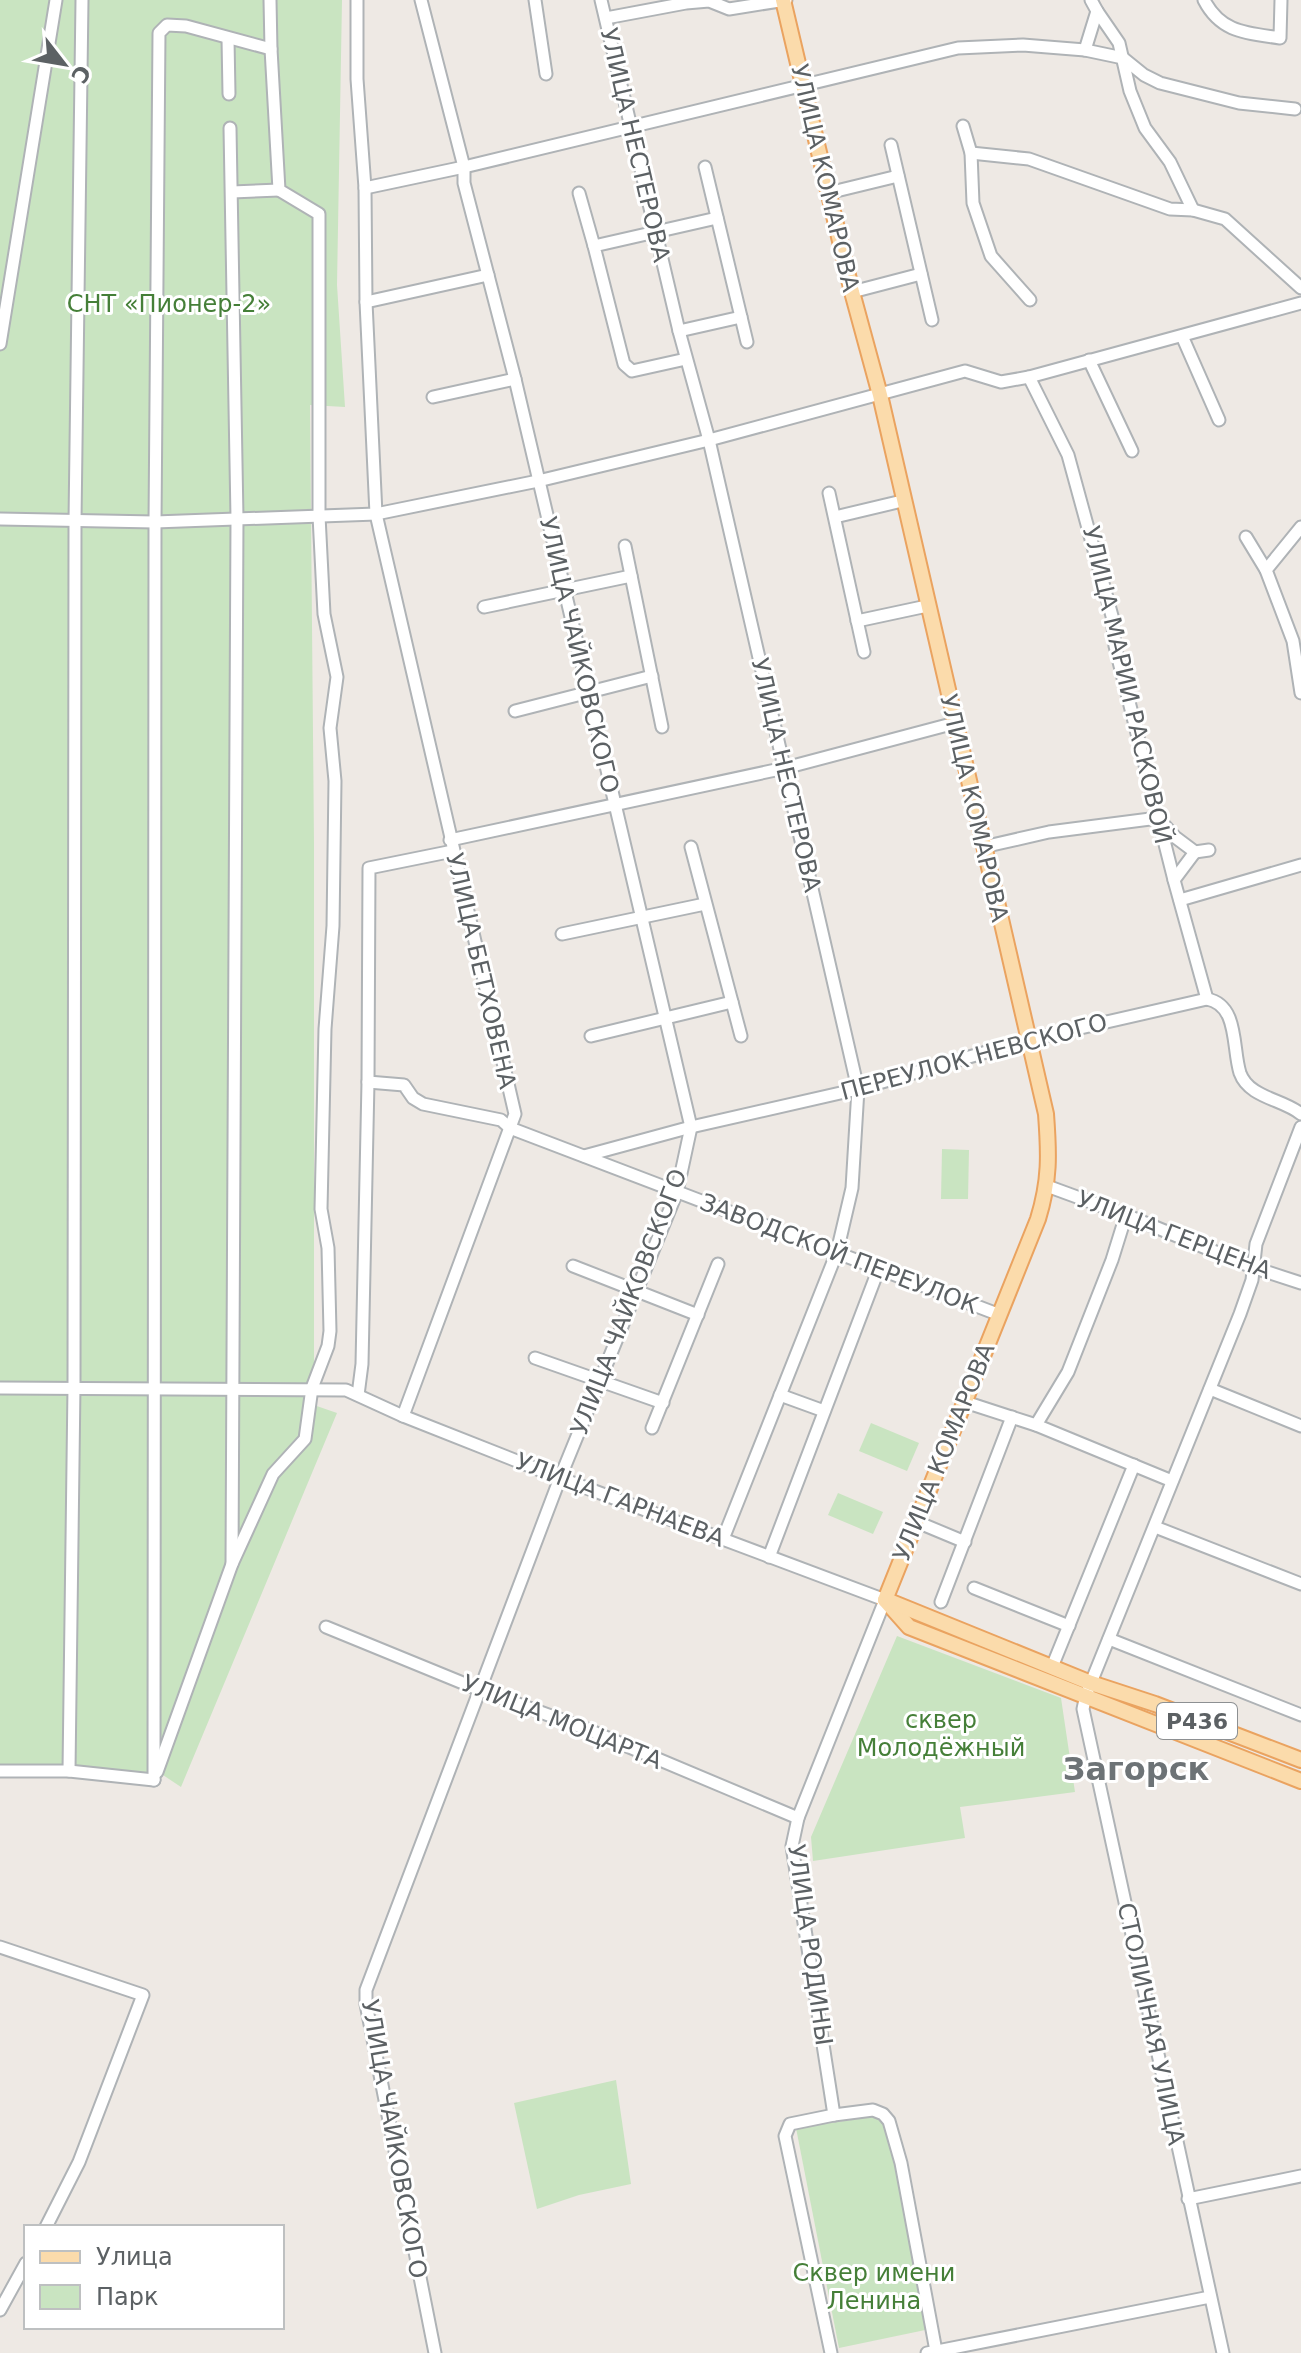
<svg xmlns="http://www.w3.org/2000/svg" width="1301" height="2353" font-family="'DejaVu Sans',sans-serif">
  <rect width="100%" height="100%" fill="#eee9e4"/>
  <g fill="#c9e4c1">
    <path d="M0,0H342L337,285L345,407L310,405L314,844V1373L308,1403L337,1413L181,1787L160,1773L143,1778L0,1777Z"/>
    <path d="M942,1149L969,1150L968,1199H941Z"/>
    <path d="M871,1423L919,1443L907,1471L859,1451Z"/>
    <path d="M838,1493L883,1512L873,1534L828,1515Z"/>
    <path d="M897,1636L1061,1698L1075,1792L960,1807L965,1838L813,1861L811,1837Z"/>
    <path d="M616,2080L631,2184L579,2195L537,2209L514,2103Z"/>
    <path d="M885,2115L930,2329L839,2348L796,2128Z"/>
  </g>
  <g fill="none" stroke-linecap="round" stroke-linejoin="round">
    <g stroke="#afb3b6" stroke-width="15">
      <g id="minor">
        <path d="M270,0L271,49"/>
        <path d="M357,0V79L365,188L366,302L376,514L515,1114L403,1416"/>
        <path d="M421,0L464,167V183L515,379L691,1127L677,1192L560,1478L366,1990V2004L435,2353"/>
        <path d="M535,0L546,74"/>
        <path d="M601,0L679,331L709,440L858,1089L852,1188L837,1252L723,1539"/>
        <path d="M1204,0C1221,33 1247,33 1280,38L1281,0"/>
        <path d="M1097,11L1119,43L1130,91L1145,128L1170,162L1193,210"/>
        <path d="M606,18L686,3L709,1L729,9L786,0"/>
        <path d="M228,39L229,94"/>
        <path d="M1085,50L1097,11L1091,0"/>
        <path d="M963,126L971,153L973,203L991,256L1030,300"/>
        <path d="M891,145L932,320"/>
        <path d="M971,153L1029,159L1170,209L1193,210L1225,219L1301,288"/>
        <path d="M705,167L747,342"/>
        <path d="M365,188L464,167L958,48L1023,45L1085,50L1123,58L1144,75L1160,83L1239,103L1295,109"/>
        <path d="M232,192L279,190"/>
        <path d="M579,193L594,246"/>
        <path d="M828,193L898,176"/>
        <path d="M852,292L921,274"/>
        <path d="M366,302L488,275"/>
        <path d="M679,331L741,317"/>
        <path d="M1182,336L1219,420"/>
        <path d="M0,344L56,0"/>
        <path d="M686,359L632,371L624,364L594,246L717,218"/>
        <path d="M1089,360L1132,451"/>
        <path d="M1029,377L1068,455L1112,616L1115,646L1174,880L1207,999"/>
        <path d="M433,397L515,379"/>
        <path d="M829,493L864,652"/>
        <path d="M835,517L902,501"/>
        <path d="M0,519L155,522L376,514L538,481L709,440L965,371L1001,382L1029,377L1301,303"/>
        <path d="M1301,527L1266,570L1293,641L1301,693"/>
        <path d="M1246,537L1266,570"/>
        <path d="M625,546L662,727"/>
        <path d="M484,607L631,576"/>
        <path d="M857,621L927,606"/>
        <path d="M515,711L652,676"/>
        <path d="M450,840L785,768L955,723"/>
        <path d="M691,847L741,1036"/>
        <path d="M983,847L1049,832L1158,818L1175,837L1195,852L1209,850"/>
        <path d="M1174,880L1195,852"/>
        <path d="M1180,900L1301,865"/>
        <path d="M562,934L705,904"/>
        <path d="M591,1036L732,1002"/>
        <path d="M368,1082L404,1085L413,1098L423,1104L501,1120L510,1128L1000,1315"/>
        <path d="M584,1156L691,1127L858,1089L1028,1040L1207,999C1239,1005 1232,1048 1240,1073C1249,1098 1283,1099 1301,1114"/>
        <path d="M1047,1186L1126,1215L1252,1267L1301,1283"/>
        <path d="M573,1266L698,1315"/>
        <path d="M535,1358L663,1403"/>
        <path d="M0,1388L346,1390L403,1416L560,1478L885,1600L798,1818L792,1846L834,2115"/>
        <path d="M1210,1389L1301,1426"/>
        <path d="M358,1395L362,1364L368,1082L369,868L453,851"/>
        <path d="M780,1395L824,1411"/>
        <path d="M965,1402L1036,1425L1172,1481"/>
        <path d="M1036,1425L1068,1372L1112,1260L1126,1215"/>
        <path d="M652,1428L718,1264"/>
        <path d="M917,1522L965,1542"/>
        <path d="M1155,1527L1301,1584"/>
        <path d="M769,1557L879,1268"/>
        <path d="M974,1588L1069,1626"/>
        <path d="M941,1602L1012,1417"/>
        <path d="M326,1627L480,1690L584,1728L798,1818"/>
        <path d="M1109,1639L1301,1715"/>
        <path d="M1052,1667L1134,1465"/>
        <path d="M0,1771H69L154,1780"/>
        <path d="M69,1771L74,1386L75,521L82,0"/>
        <path d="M157,1772L232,1564L237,518L230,128"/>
        <path d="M154,1780L155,522L159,33L167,25L186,26L271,49L279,190L319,214V516L324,614L337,677L330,728L335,781L333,926L325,1029L321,1209L328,1248L330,1331L328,1346L312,1388L305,1439L273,1474L232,1564"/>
        <path d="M0,1947L143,1995L79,2162L46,2227"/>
        <path d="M1188,2199L1301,2176"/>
        <path d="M0,2310L26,2263"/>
        <path d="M831,2353L785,2136L790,2124L834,2115L873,2110L883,2114L889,2121L901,2163L936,2351"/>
        <path d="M927,2353L1210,2297"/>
        <path d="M1223,2353L1083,1709L1086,1695L1240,1314L1252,1280L1256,1244L1301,1127"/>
      </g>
    </g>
    <g stroke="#eaa360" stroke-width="18">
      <g id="major">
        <path d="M783,0L852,292L880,395L1046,1114C1049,1154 1050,1180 1038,1219L885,1600"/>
        <path d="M885,1600L909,1627L1301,1781"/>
        <path d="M889,1601L1091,1683L1155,1704L1301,1760"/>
      </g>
    </g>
    <use href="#minor" stroke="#fff" stroke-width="11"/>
    <use href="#major" stroke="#fbdbab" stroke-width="14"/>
  </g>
  <g text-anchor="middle" stroke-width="6" stroke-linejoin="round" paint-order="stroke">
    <rect fill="#fff" stroke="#8d9092" stroke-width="2" x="1157" y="1703" width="80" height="36" rx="6"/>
    <g font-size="22" font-weight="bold" fill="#5c6164">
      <text x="1197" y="1729">P436</text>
    </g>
    <g font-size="24" fill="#5c6164" stroke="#fff">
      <text transform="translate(635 145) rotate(77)" y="8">УЛИЦА НЕСТЕРОВА</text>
      <text transform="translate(825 178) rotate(77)" y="8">УЛИЦА КОМАРОВА</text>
      <text transform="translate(579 655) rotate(77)" y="8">УЛИЦА ЧАЙКОВСКОГО</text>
      <text transform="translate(1127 685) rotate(77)" y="8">УЛИЦА МАРИИ РАСКОВОЙ</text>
      <text transform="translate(786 775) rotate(77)" y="8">УЛИЦА НЕСТЕРОВА</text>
      <text transform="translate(974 808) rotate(77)" y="8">УЛИЦА КОМАРОВА</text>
      <text transform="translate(481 971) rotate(77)" y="8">УЛИЦА БЕТХОВЕНА</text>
      <text transform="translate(974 1057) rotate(-15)" y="8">ПЕРЕУЛОК НЕВСКОГО</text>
      <text transform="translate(1174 1235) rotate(21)" y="8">УЛИЦА ГЕРЦЕНА</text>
      <text transform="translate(839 1254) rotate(21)" y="8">ЗАВОДСКОЙ ПЕРЕУЛОК</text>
      <text transform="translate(629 1302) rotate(-69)" y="8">УЛИЦА ЧАЙКОВСКОГО</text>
      <text transform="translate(944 1452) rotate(-68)" y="8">УЛИЦА КОМАРОВА</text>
      <text transform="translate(620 1500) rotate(21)" y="8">УЛИЦА ГАРНАЕВА</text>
      <text transform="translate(562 1722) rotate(22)" y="8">УЛИЦА МОЦАРТА</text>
      <text transform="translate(810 1945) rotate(82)" y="8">УЛИЦА РОДИНЫ</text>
      <text transform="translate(1151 2024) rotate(78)" y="8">СТОЛИЧНАЯ УЛИЦА</text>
      <text transform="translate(394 2139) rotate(80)" y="8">УЛИЦА ЧАЙКОВСКОГО</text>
    </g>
    <g font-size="24" fill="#457f38" stroke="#fff">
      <text x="169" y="312">СНТ «Пионер-2»</text>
      <text x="941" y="1728">сквер<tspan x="941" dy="28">Молодёжный</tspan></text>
      <text x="874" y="2281">Сквер имени<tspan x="874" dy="28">Ленина</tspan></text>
    </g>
    <g font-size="32" font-weight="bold" fill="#6d7376" stroke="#fff">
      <text x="1136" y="1780">Загорск</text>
    </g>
  </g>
  <rect x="24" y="2225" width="260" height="104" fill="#ffffff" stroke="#bec0c1" stroke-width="2"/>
  <rect x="40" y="2251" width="40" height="12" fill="#fbdbab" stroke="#bec0c1" stroke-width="2"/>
  <text x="96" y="2265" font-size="24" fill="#5c6164">Улица</text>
  <rect x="40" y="2285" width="40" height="24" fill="#c9e4c1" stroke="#bec0c1" stroke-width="2"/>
  <text x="96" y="2305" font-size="24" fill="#5c6164">Парк</text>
  <g transform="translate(64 64) rotate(121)" stroke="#ffffff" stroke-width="6" paint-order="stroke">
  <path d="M0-6L14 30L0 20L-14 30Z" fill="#5c6164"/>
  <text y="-12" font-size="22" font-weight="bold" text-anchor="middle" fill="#5c6164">С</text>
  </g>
</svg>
